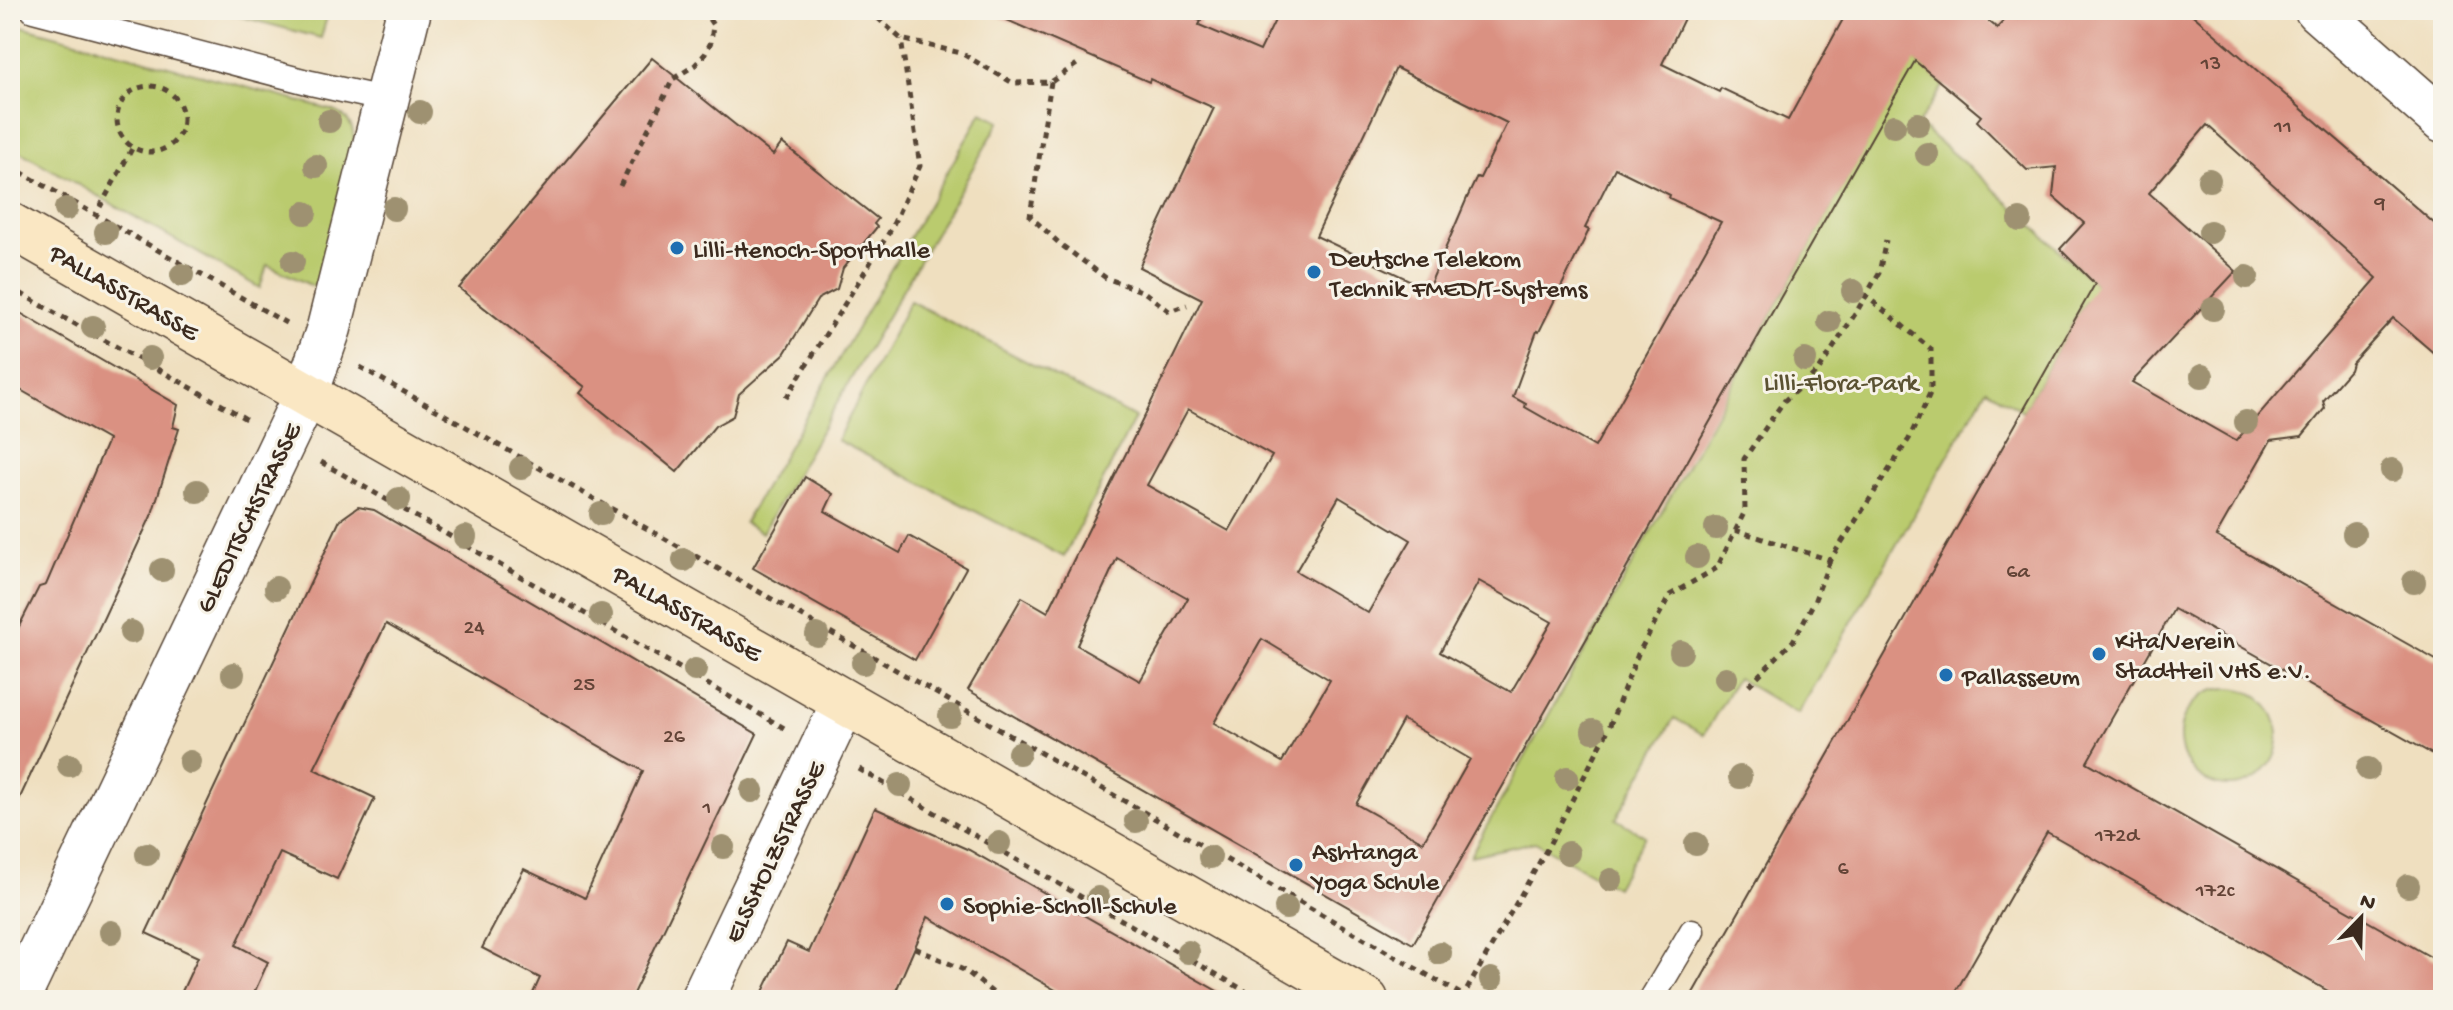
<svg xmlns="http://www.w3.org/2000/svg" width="2453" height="1010" font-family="'Gochi Hand',sans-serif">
  <rect width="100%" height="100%" fill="#f7f3e8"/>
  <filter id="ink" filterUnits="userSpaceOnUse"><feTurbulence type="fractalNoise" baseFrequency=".0125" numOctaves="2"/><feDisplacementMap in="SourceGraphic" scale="16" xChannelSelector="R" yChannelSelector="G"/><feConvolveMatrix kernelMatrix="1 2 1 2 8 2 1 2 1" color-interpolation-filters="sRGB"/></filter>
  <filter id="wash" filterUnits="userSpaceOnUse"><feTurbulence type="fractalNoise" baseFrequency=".006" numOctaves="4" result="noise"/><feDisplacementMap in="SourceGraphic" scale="32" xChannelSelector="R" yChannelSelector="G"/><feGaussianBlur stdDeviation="1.8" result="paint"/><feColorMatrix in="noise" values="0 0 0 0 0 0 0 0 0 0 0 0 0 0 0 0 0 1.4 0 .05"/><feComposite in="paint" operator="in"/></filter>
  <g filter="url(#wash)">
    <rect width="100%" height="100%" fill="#efdfbf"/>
    <g fill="#bacb6e" stroke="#7a7a46" stroke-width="2">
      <path d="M216,10H329L321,38Z"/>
      <path d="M10,23L334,111C349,118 354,126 354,143L317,288L267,265L260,288L10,146Z"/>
      <path d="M1914,59L1944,85L1918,124L1984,180L2133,319L2085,302L2023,411L1987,389L1798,714L1737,678L1704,735L1674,718L1616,819L1645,836L1616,887L1535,842L1470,856Z"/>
      <path d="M982,112L1000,121L762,533L744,523Z"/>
      <path d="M910,301L1135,418L1064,557L837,440Z"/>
      <circle cx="2229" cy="737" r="49"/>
    </g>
    <g id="blocks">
      <g fill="#da9182" fill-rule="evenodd">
        <path d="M984,10H1175L1201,21L1199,25L1260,51L1280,10H1688L1662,64L1719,92L1721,88L1788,120L1848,10H1976L1997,28L2014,10H2187L2443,231V361L2393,318L2352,363L2350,370L2323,401L2325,408L2302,436L2271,440L2216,536L2443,664V760L2174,609L2087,762L2443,964V1000H2344L2047,832L1951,1000H1689L2095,284L2060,249L2084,223L2053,196L2056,167L2027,170L1977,121L1981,116L1915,61L1413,944L968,690L1022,597L1048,612L1202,299L1139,267L1214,108L1150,79L1149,82ZM1396,68L1507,123L1480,178L1477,177L1467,198L1428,289L1316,236ZM2207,125L2377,278L2236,441L2132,382L2236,271L2149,193ZM1615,168L1670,195L1669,198L1721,222L1595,447L1525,407L1526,404L1513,397L1537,331L1539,332L1589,230L1585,228ZM1188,409L1272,456L1229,531L1147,485ZM1339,497L1411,540L1368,613L1296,571ZM1117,558L1188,598L1140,681L1077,645ZM1479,581L1552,622L1511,692L1440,652ZM1262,639L1330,680L1282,762L1214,723ZM1403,720L1470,759L1423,842L1356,804Z"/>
        <path d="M652,58L773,155L782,143L878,219L874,224L877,227L843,268L837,289L818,299L784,354L739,394L733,416L715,426L677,472L580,393L585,387L459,288Z"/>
        <path d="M10,307L178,405L173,427L179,429L152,514L10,819V644L39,587L46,585L108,440L10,384Z"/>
        <path d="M805,477L833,494L825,511L900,553L909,536L966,568L915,660L753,568Z"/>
        <path d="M358,507L374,510L757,734L630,1000H530L540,978L482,948L524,869L585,898L643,771L386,624L314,769L375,798L337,879L280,853L236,945L268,962L251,1000H178L198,957L146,933L340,520Z"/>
        <path d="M875,808L969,850L1233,1000H1073L928,917L892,1000H759L787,942L809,952Z"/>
      </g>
    </g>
  </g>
  <g filter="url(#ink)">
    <use href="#blocks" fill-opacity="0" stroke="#564536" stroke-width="2"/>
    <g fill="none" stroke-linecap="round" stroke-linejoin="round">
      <g stroke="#564536" stroke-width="27">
        <g id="lane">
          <path d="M33,10L311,83L387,100"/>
          <path d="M1651,1000L1692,931"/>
        </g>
      </g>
      <g stroke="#564536" stroke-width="47">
        <g id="street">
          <path d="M2317,10L2443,121"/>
          <path d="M17,1000L306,394L329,328L409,10"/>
          <path d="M702,1000L844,702"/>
        </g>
      </g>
      <g stroke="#564536" stroke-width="47">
        <path id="secondary" d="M10,225L1366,1000"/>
      </g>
      <g stroke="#564536" stroke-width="5" stroke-dasharray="6 6" stroke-linecap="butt">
        <path d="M869,10L901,39L961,53L1013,83L1051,82L1080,62"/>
        <path d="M1051,82L1030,216L1060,244L1106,278L1144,292L1169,311L1187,305"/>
        <circle cx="150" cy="119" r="33"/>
        <path d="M10,166L286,323"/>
        <path d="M620,186L673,79L695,65L705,54L711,42L713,25L703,10"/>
        <path d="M100,207L133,147"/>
        <path d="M10,287C88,333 168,373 246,419"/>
        <path d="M360,367L795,612L1471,1000"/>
        <path d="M786,398L890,231L920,166L901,39"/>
        <path d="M321,462L784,728"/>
        <path d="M1735,530L1830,560L1909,439L1931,391V349L1866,296"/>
        <path d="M1749,685L1793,641L1814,602L1830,560"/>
        <path d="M859,769L1261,1000"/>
        <path d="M915,948L966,971L1002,1000"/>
        <path d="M1461,1000L1547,849L1608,730L1638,654L1670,595L1717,568L1745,511L1744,459L1784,401L1819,370L1857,311L1879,273L1886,240"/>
      </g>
      <use href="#lane" stroke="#fff" stroke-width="24"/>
      <use href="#street" stroke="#fff" stroke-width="44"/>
      <use href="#secondary" stroke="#fae7c3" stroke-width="44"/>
    </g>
    <g fill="#9e9171">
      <circle cx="420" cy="112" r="12"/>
      <circle cx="329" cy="121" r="12"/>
      <circle cx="1918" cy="124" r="12"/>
      <circle cx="1894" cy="126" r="12"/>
      <circle cx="1927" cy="154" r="12"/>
      <circle cx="316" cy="166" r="12"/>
      <circle cx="2209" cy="180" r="12"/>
      <circle cx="66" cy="209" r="12"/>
      <circle cx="394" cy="209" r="12"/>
      <circle cx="305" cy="213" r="12"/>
      <circle cx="2020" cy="220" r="12"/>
      <circle cx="106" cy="232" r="12"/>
      <circle cx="2210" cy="232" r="12"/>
      <circle cx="293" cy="262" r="12"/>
      <circle cx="182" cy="275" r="12"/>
      <circle cx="2247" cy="277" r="12"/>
      <circle cx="1853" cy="291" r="12"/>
      <circle cx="2213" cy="309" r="12"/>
      <circle cx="1829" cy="322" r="12"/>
      <circle cx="93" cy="327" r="12"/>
      <circle cx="150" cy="358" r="12"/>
      <circle cx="1805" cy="360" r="12"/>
      <circle cx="2202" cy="376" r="12"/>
      <circle cx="2246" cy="422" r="12"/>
      <circle cx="521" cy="468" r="12"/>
      <circle cx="2392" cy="470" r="12"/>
      <circle cx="197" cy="491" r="12"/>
      <circle cx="399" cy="499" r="12"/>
      <circle cx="601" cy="514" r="12"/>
      <circle cx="1716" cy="528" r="12"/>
      <circle cx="2354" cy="534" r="12"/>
      <circle cx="465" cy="537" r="12"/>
      <circle cx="1697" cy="557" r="12"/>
      <circle cx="684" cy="560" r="12"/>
      <circle cx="162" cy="570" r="12"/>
      <circle cx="2414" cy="582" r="12"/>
      <circle cx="276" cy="588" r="12"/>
      <circle cx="601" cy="615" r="12"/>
      <circle cx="131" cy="632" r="12"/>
      <circle cx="817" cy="635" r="12"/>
      <circle cx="1681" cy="652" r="12"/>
      <circle cx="863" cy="663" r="12"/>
      <circle cx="695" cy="670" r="12"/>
      <circle cx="233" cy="674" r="12"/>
      <circle cx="1726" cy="678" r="12"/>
      <circle cx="950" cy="716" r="12"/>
      <circle cx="1593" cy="731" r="12"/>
      <circle cx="1019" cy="753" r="12"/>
      <circle cx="190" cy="762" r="12"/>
      <circle cx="69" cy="765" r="12"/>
      <circle cx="2368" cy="769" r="12"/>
      <circle cx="1740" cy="777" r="12"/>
      <circle cx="1567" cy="778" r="12"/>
      <circle cx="900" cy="785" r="12"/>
      <circle cx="752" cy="791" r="12"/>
      <circle cx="1136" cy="821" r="12"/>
      <circle cx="999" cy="843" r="12"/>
      <circle cx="1696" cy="844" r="12"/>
      <circle cx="723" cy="847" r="12"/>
      <circle cx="1568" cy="853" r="12"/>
      <circle cx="147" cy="854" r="12"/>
      <circle cx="1210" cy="857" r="12"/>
      <circle cx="1611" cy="880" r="12"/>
      <circle cx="2408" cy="886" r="12"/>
      <circle cx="1098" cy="898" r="12"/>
      <circle cx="1286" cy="908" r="12"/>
      <circle cx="111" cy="932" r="12"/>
      <circle cx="1188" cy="952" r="12"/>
      <circle cx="1440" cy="953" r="12"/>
      <circle cx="1491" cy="979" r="12"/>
    </g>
  </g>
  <g fill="#1f6fb2" stroke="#f7f3e8" stroke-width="3">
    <circle cx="677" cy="248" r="8"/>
    <circle cx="1314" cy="272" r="8"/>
    <circle cx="2099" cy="654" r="8"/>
    <circle cx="1946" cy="675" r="8"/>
    <circle cx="1296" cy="865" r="8"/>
    <circle cx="947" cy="904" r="8"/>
  </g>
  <g text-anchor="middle" stroke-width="6" stroke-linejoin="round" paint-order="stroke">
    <g font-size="22" fill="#634437">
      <text x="2211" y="69">13</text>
      <text x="2283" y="132">11</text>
      <text x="2380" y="209">9</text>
      <text x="2018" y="577">6a</text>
      <text x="474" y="633">24</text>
      <text x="584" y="690">25</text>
      <text x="674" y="742">26</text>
      <text x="707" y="813">1</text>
      <text x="2117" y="841">172d</text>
      <text x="1843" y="874">6</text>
      <text x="2215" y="896">172c</text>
    </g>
    <g font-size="26" fill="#3b2a1e" stroke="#f7f3e8" text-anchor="start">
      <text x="693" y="257">Lilli-Henoch-Sporthalle</text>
      <text x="1330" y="266">Deutsche Telekom<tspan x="1330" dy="30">Technik FMED/T-Systems</tspan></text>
      <text x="2115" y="648">Kita/Verein<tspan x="2115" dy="30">Stadtteil VHS e.V.</tspan></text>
      <text x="1962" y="684">Pallasseum</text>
      <text x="1312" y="859">Ashtanga<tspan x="1312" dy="30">Yoga Schule</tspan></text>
      <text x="963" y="913">Sophie-Scholl-Schule</text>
    </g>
    <g font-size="26" fill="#3b2a1e" stroke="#f7f3e8">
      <text transform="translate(125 291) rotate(30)" y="9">PALLASSTRASSE</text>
      <text transform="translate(247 517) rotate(-64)" y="9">GLEDITSCHSTRASSE</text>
      <text transform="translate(688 612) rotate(30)" y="9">PALLASSTRASSE</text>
      <text transform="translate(773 851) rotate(-64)" y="9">ELSSHOLZSTRASSE</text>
    </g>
    <g font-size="26" fill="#5b5232" stroke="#f7f3e8">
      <text x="1841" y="390">Lilli-Flora-Park</text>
    </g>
  </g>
  <rect width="2453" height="1010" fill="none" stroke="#f7f3e8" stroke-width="40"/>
  <g transform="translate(2361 918) rotate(23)" stroke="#f7f3e8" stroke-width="6" paint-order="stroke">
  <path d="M0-6L14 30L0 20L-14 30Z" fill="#3b2a1e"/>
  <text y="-12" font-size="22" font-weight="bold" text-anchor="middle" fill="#3b2a1e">N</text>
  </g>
</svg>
